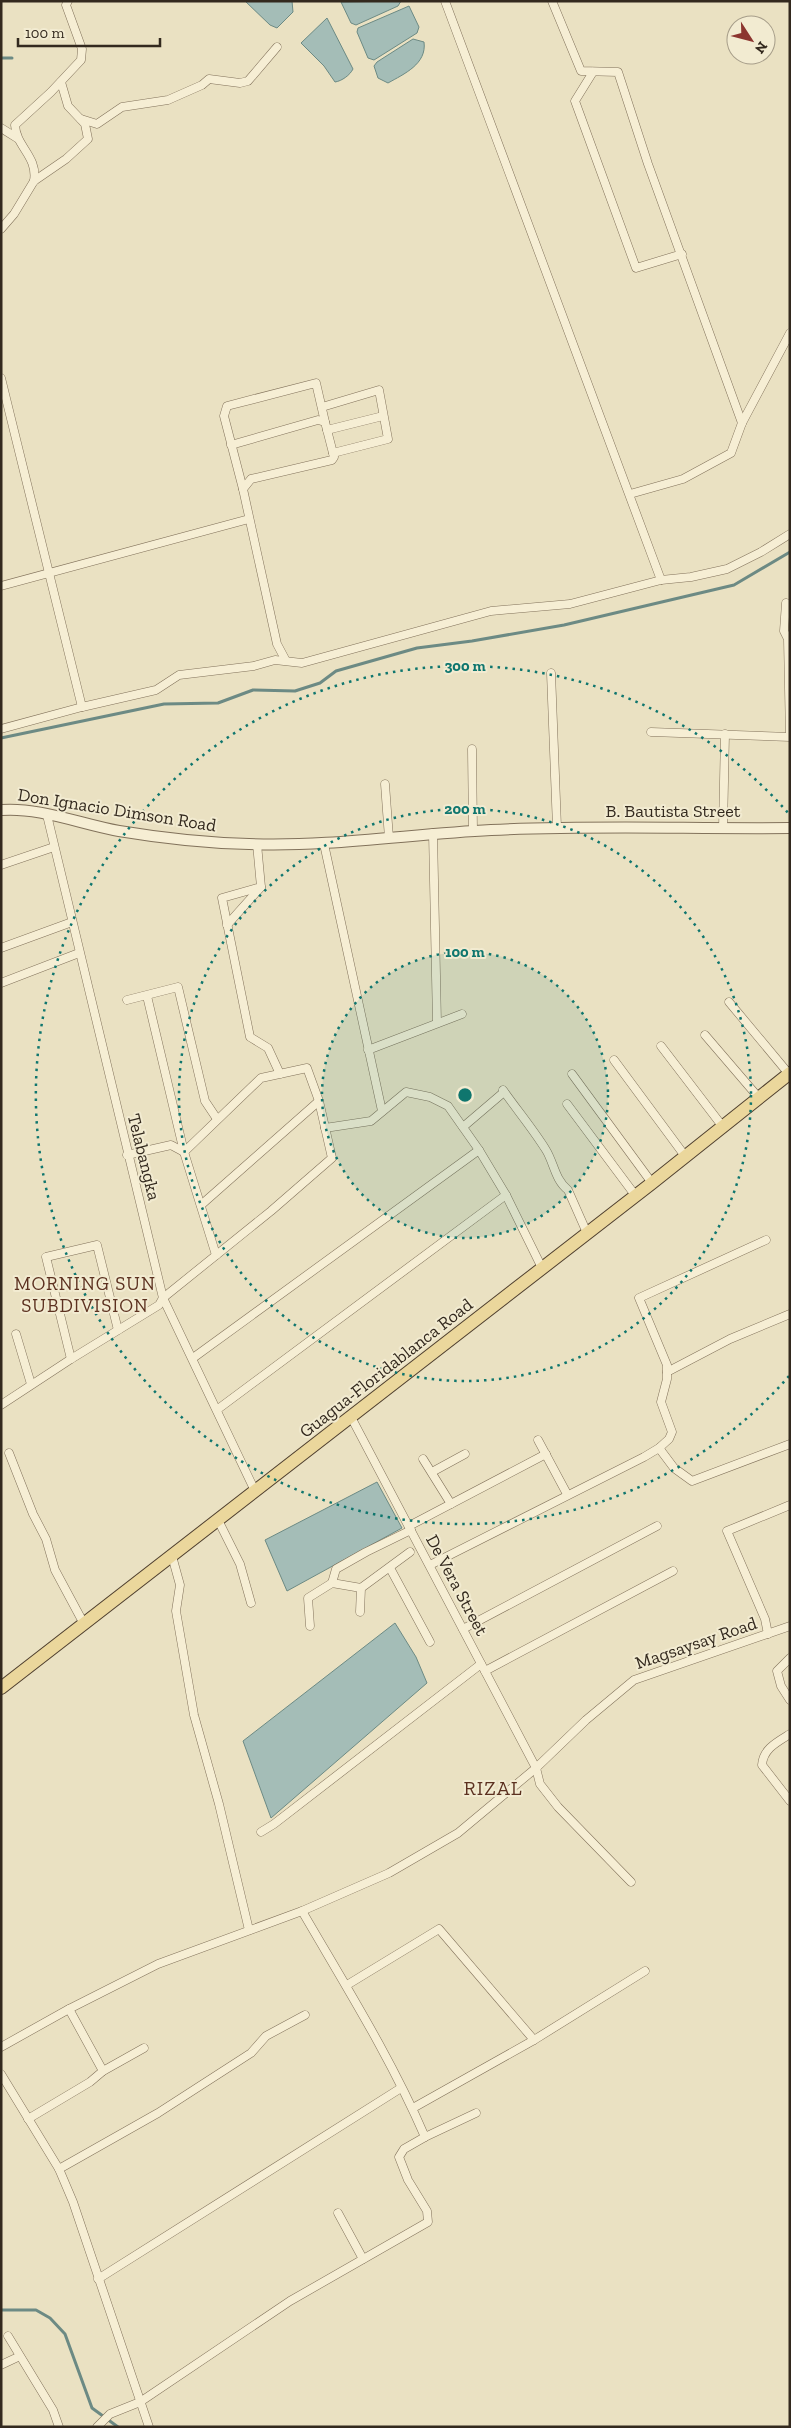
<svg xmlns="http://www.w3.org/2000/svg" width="791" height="2428" font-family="'Zilla Slab',serif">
  <rect width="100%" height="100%" fill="#eae1c2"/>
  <g fill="#a4bdb7" stroke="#6c8a84">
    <path d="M245,1H292L293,12L277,28L270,25Z"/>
    <path d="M401,1L398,6L356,25L351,23L341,2Z"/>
    <path d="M409,6L419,27L417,33L374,60L368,58L357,32L358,28Z"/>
    <path d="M327,18L353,69C350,75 342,81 335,82L324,66L301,43Z"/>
    <path d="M413,39L424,42C427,64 404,74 388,83L378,78L374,66L377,62Z"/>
    <path d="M377,1482L402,1528L287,1591L265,1540Z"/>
    <path d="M395,1623L416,1657L427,1683L271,1818L243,1741Z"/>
  </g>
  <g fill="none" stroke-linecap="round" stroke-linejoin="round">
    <g stroke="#6c8a84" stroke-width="3">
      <path d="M1,58H12"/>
      <path d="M1,738L164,704L218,703L253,690L295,691L320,683L336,671L417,648L472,641L564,625L734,585L790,552"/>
      <path d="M1,2310H36L50,2318L65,2334L92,2408L118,2427"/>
    </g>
    <g stroke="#82725b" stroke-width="9">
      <g id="minor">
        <path d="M445,1L661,580"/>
        <path d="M552,1L581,71L618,72L648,164L742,423"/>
        <path d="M593,72L575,101L636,268L682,254"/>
        <path d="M81,119L97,124L122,107L168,100L202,85L209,79L240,83L248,81L277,47"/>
        <path d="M1,128L17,138"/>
        <path d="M34,181C38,156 16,147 15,125L51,92L81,60L82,49L66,5L68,1"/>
        <path d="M1,229L14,214L34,181L66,159L88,139L85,124L68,106L61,82"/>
        <path d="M1,378L82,707"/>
        <path d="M322,407L379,390L388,439L333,453"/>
        <path d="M327,430L383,416"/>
        <path d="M231,445L318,420L325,422L334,457L332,460L251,479L243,489L277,644L285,659"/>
        <path d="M243,489L224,416L227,406L316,383L325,422"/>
        <path d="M630,494L683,479L731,453L742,423L790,333"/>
        <path d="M1,586L249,519"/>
        <path d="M551,673L557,827"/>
        <path d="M1,729L82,707L156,690L179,675L254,666L275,660L302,663L491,611L570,604L661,580L691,577L727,569L761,552L790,534"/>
        <path d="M651,732L790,737L788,639L784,631L786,603"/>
        <path d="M472,749L473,831"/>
        <path d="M385,784L389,838"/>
        <path d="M47,815L163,1298L255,1491"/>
        <path d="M723,829L725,734"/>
        <path d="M433,833L437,1023"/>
        <path d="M257,844L261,887L222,898L250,1037L268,1048L280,1074"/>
        <path d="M324,844L382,1111"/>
        <path d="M1,865L54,847"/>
        <path d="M227,925L261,887"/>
        <path d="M1,948L72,922"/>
        <path d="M1,983L79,953"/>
        <path d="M147,996L184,1152L216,1255"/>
        <path d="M127,1000L178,987L205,1101L217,1119"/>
        <path d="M729,1002L789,1074"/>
        <path d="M705,1035L759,1098"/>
        <path d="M661,1046L723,1127"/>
        <path d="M368,1050L462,1014"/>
        <path d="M614,1060L685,1156"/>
        <path d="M572,1074L652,1183"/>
        <path d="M503,1090C517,1110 533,1129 546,1150C554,1163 555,1180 568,1190L587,1233"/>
        <path d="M567,1104L635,1195"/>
        <path d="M463,1127L504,1092"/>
        <path d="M325,1128L371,1121L406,1092L430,1097L448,1106L479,1150L506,1195L542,1268"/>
        <path d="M201,1205L319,1101"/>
        <path d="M16,1334L31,1384"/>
        <path d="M193,1358L479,1150"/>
        <path d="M71,1359L46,1257L97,1245L118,1330"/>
        <path d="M667,1372L730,1339L790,1314"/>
        <path d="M1,1405L71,1359L159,1305L163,1298L271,1211L332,1158L319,1101L307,1068L261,1078L184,1152L171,1145L127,1155"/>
        <path d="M218,1409L506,1195"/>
        <path d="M351,1417L536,1768L540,1784L558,1807L631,1882"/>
        <path d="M538,1440L567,1494"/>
        <path d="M659,1448L674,1468L692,1481L790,1444"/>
        <path d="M9,1453L33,1514L46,1539L55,1570L84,1624"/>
        <path d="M423,1459L451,1504"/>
        <path d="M432,1472L465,1454"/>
        <path d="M218,1520L240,1564L251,1603"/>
        <path d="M409,1526L546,1454"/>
        <path d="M172,1556L180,1585L176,1611L194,1715L219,1804L249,1930"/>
        <path d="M430,1565L644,1457L659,1448L669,1439L672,1432L661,1402L667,1379V1365L639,1298L766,1240"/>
        <path d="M390,1568L430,1642"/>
        <path d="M332,1583L336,1569L366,1552L411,1530"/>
        <path d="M360,1612L361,1588L410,1552"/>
        <path d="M310,1626L308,1598L332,1583L361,1588"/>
        <path d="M463,1629L657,1526"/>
        <path d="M768,1634L765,1619L727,1531L790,1505"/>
        <path d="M790,1658L777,1671L781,1686L790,1700"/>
        <path d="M485,1671L673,1571"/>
        <path d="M790,1734C777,1742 763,1749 762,1765L790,1801"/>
        <path d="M261,1832L274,1824L481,1664"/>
        <path d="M302,1911C345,1985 391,2058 425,2137L476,2113"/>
        <path d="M347,1985L439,1929L534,2040"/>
        <path d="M69,2009L103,2071"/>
        <path d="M1,2047L69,2009L158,1964L302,1911L389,1873L458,1833L536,1768L586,1720L634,1680L790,1626"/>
        <path d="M1,2074L59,2169L73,2202L149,2427"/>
        <path d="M413,2108L534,2040L645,1971"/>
        <path d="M28,2119L90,2082L103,2071L144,2048"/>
        <path d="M59,2169L158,2113L251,2053L266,2036L305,2015"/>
        <path d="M338,2213L363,2259"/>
        <path d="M98,2279L401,2088"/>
        <path d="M8,2336L53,2410L59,2427"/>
        <path d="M1,2365L18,2357"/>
        <path d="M97,2427L110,2414L140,2402L290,2301L428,2222L427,2211L408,2180L399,2157L404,2149L425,2137"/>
      </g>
    </g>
    <g stroke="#82725b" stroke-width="12">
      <path id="tertiary" d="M1,810C40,807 80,824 119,831C161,838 206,843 249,844C330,847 410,834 491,830C591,825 690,829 790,828"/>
    </g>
    <g stroke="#50402f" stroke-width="14">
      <path id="primary" d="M1,1688L652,1183L790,1073"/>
    </g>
    <use href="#minor" stroke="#f6eed4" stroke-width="8"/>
    <use href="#tertiary" stroke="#f6eed4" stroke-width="10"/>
    <use href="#primary" stroke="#ebd79c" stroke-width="12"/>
  </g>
  <circle cx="465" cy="1095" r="143" fill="#0f766e" fill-opacity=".12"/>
  <g fill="none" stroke="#0f766e" stroke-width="2.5" stroke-dasharray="2.5 5">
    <circle cx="465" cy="1095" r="143"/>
    <circle cx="465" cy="1095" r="286"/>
    <path d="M789 1376A429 429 0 1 1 789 814"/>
  </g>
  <g text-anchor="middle" stroke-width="4" stroke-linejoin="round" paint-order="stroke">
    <g font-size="18" fill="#33291e" stroke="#f2ebd1">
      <text transform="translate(117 810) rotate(9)" y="6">Don Ignacio Dimson Road</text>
      <text x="673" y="817">B. Bautista Street</text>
      <text transform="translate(144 1157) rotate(76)" y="6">Telabangka</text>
      <text transform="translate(386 1368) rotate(-38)" y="6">Guagua-Floridablanca Road</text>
      <text transform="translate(457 1585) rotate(62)" y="6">De Vera Street</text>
      <text transform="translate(696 1643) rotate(-19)" y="6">Magsaysay Road</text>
    </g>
    <g font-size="19" letter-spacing="1" fill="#5c3120" stroke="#f2ebd1">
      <text x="85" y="1290">MORNING SUN<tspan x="85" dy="22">SUBDIVISION</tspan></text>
    </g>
    <g font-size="20" letter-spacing="1" fill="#5c3120" stroke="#f2ebd1">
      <text x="493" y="1795">RIZAL</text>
    </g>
  </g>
  <circle cx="465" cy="1095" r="8" fill="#0f766e" stroke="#f2ebd1" stroke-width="2.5"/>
  <g font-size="15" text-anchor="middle" font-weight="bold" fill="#0f766e" stroke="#f2ebd1" stroke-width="4" stroke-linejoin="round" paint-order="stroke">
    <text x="465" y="671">300 m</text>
    <text x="465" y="814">200 m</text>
    <text x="465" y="957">100 m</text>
  </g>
  <rect width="791" height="2428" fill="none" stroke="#33291e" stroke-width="5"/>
  <g transform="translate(751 40) rotate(126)"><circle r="24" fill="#f2ebd1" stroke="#a69d89"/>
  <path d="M0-4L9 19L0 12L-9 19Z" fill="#8c352f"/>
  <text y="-8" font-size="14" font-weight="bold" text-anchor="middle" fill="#33291e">N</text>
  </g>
  <path d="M18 38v8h142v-8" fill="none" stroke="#33291e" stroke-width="2.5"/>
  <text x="25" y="38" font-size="15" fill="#33291e" stroke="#f2ebd1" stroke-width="4" paint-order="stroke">100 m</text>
</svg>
